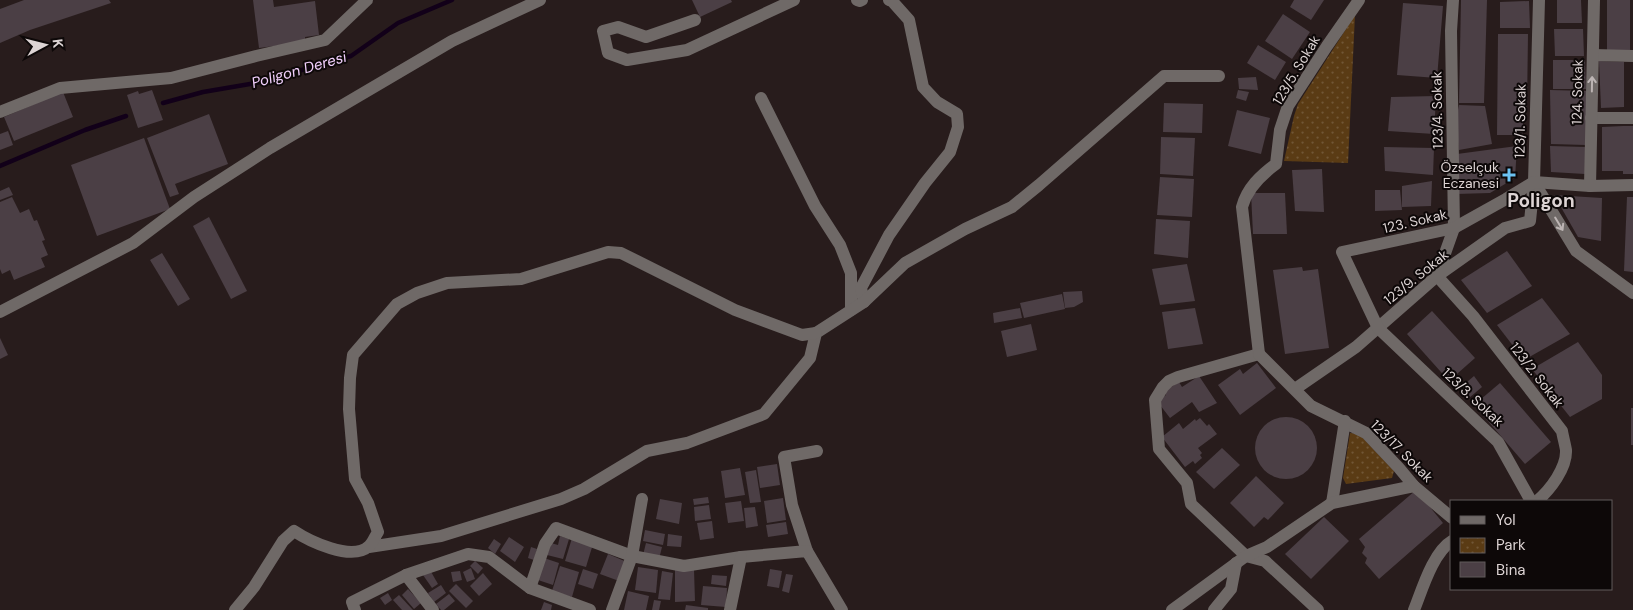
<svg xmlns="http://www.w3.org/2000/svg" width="1633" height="610" font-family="'DM Sans',sans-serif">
  <defs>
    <pattern id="park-dots" width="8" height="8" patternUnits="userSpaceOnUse" patternTransform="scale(1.25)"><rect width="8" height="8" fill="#5a3b14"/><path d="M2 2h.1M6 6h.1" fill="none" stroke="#715635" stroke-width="1.8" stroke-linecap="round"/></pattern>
  </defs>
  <rect width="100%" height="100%" fill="#281c1c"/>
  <g fill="url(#park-dots)">
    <path d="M1355,15L1348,163L1284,161L1294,116L1298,104Z"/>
    <path d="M1350,433L1359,434L1394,471L1392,478L1346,484L1343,478Z"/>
  </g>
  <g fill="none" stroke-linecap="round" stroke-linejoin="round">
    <g stroke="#120019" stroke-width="4.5">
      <path d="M163,103L203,92L256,83L351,56L398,23L452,0"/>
      <path d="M0,166L85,130L126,116"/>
    </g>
  </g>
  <g fill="#4b3f45">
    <path d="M24,0H109L111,3L30,30L0,43V9Z"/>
    <path d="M253,0H273L274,7L315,1L319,35L305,37V42L259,48Z"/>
    <path d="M692,0H731L732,2L700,17Z"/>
    <path d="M1294,0H1324L1311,20L1290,7Z"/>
    <path d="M1461,0H1487L1484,103H1459Z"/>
    <path d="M1557,0H1581L1582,23H1557Z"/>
    <rect x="1607" y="0" width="23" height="50"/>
    <path d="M1529,1L1530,28H1500V2Z"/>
    <path d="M1403,3L1443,6L1437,78L1397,75Z"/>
    <path d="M1283,14L1310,32L1292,59L1265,41Z"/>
    <path d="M1554,29H1583L1584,56H1555Z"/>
    <path d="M1498,34H1528L1527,107H1523V135H1497Z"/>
    <path d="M1258,45L1286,62L1275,80L1247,63Z"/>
    <path d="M1553,60H1585L1586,89H1553Z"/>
    <path d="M1599,61L1624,62V107L1601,108Z"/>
    <path d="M1256,77L1258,90L1239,89L1238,78Z"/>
    <path d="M152,90L163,120L138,128L127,95L138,91L139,94Z"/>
    <path d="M1238,90L1249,92L1246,101L1236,98Z"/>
    <path d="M1550,90L1588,91L1586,145L1551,144Z"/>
    <path d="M63,92L73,117L14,141L4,117Z"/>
    <path d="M1436,96L1434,134L1388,131L1391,97Z"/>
    <path d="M1164,103L1203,104L1202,133L1163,132Z"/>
    <path d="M1459,105L1485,106L1492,144L1459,150L1456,120Z"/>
    <path d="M1237,110L1270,118L1261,154L1228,146Z"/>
    <path d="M209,114L228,164L175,184L179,194L170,197L147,138Z"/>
    <path d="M1623,126H1633V174H1623V171H1602V127Z"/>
    <path d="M8,131L13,145L0,150V134Z"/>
    <path d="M1161,137L1195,138L1193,176L1160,174Z"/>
    <path d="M144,138L170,209L97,236L71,165Z"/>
    <path d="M1517,146L1515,178L1490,193L1456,194L1457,154Z"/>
    <path d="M1550,146L1586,147L1585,174L1551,172Z"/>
    <path d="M1384,147L1434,148L1433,175L1385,171Z"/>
    <path d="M1322,169L1324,212L1295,211L1292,170Z"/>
    <path d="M1160,177L1194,179L1192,217L1157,215Z"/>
    <path d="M1432,181L1431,206L1402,207V186Z"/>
    <path d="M9,187L13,195L0,200V191Z"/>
    <path d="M1375,190H1400L1402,210L1375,211Z"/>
    <path d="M1251,193H1285L1287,234H1253Z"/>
    <path d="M1554,195L1602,198L1601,241L1578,237Z"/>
    <path d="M12,197L20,213L29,209L34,221L37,220L45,240L42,241L48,255L41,258L45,267L14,280L10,270L2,274L0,269V202Z"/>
    <path d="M1627,197H1633V272L1624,271Z"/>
    <path d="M209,217L247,291L231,299L193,226Z"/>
    <path d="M1156,219L1190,221L1188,258L1154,254Z"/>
    <path d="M1507,251L1532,286L1487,313L1461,280Z"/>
    <path d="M162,253L190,299L178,306L150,260Z"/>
    <path d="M1187,264L1195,301L1160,305L1152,269Z"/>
    <path d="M1302,267L1303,271L1318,269L1329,348L1285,354L1273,270Z"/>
    <path d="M1082,291L1083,302L1074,307L1065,308L1063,292Z"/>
    <path d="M1062,294L1065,309L1024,318L1020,303Z"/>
    <path d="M1542,298L1570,334L1524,360L1497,325Z"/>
    <path d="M1020,308L1022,318L994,323L993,313Z"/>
    <path d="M1195,308L1203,344L1168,349L1162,312Z"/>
    <path d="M1432,311L1475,358L1449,381L1407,334Z"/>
    <path d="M1031,324L1037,350L1007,357L1001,331Z"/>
    <path d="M0,338L8,355L0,359Z"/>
    <path d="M1578,342L1602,375V399L1570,417L1532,369Z"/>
    <path d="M1257,363L1276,388L1240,415L1218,385L1240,369L1243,374Z"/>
    <path d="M1199,376L1217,403L1199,412L1192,402L1170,418L1157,401L1166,395L1164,391L1179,382L1182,387Z"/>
    <path d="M1474,376L1482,387L1469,398L1460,388Z"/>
    <path d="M1500,383L1551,442L1525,464L1474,405Z"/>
    <rect x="1631" y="408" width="2" height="37"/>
    <circle cx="1286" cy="448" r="31"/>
    <path d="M1200,418L1207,426L1209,424L1217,434L1198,448L1202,453L1200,455L1202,458L1195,464L1193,461L1185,467L1162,437L1179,423L1183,429L1195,419L1196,421Z"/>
    <path d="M1222,448L1240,465L1214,489L1196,472Z"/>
    <path d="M777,464L780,485L760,488L757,467Z"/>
    <path d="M740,468L745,495L725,498L721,471Z"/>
    <path d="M756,470L761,502L750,503L745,472Z"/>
    <path d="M1256,476L1284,503L1268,520L1264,517L1254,527L1230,503Z"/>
    <path d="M1416,490L1443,523L1379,579L1365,563L1367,558L1362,553L1365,547L1359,539Z"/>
    <path d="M708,497L709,503L694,505L693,499Z"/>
    <path d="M783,498L786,520L767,523L764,501Z"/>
    <path d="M660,499L682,503L679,524L656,519Z"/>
    <path d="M741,501L744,521L728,523L725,503Z"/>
    <path d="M709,505L711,519L695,521L694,507Z"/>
    <path d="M755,507L758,526L746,528L744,508Z"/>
    <path d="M1324,517L1349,541L1311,579L1285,554Z"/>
    <path d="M712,521L714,538L700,540L697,523Z"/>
    <path d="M786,522L788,534L768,537L766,525Z"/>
    <path d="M645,530L665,534L663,545L643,541Z"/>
    <path d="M668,534L682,536L681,547L667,546Z"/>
    <path d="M560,536L569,539L563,559L547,555L551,543L558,545Z"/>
    <path d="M509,537L524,547L515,562L500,551Z"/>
    <path d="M572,538L593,544L586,567L565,561Z"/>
    <path d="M494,539L501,544L495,554L488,548Z"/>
    <path d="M646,543L662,547L659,559L643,555Z"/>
    <path d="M531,547L537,549L534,560L528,558Z"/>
    <path d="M608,554L627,562L619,581L600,574Z"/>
    <path d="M544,558L559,563L553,585L538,580Z"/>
    <path d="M475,561L483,568L478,574L470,566Z"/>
    <path d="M560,566L579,572L572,597L552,591Z"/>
    <path d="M638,567L658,570L656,593L635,590Z"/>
    <path d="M471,568L475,579L467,582L463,572Z"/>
    <path d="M583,569L598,574L593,589L578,584Z"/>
    <path d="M770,569L782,571L779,588L767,586Z"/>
    <path d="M430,570L438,584L432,588L423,575Z"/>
    <path d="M675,570H694L695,601L675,602Z"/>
    <path d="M460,571L462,580L453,582L451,572Z"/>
    <path d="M662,571L673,573L670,600L658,599Z"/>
    <path d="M483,573L492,584L479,596L470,586Z"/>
    <path d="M786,574L793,575L789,593L782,591Z"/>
    <path d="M712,575L727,576L726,586L711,584Z"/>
    <path d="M456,584L473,601L466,608L449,591Z"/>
    <path d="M441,585L446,593L434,602L428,593Z"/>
    <path d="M703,586L727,588L726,607L701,605Z"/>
    <path d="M408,589L421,603L414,609L402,595Z"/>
    <path d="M628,591L649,596L646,610H624Z"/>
    <path d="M388,593L392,600L385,605L380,598Z"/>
    <path d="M449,594L455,601L444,610H441L436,604Z"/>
    <path d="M399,595L413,610H402L393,600Z"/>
    <path d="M654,600L661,601L659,610H652Z"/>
    <path d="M544,602L552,605L551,610H541Z"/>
    <path d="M686,605L708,608V610H685Z"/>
  </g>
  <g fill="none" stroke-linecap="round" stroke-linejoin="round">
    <g stroke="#6f6967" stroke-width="12">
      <path d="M857,0L860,1L862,0"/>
      <path d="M695,20L646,37L618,27L603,31L608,53L627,60L687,50L794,0"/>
      <path d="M1593,55L1633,56"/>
      <path d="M761,98L815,206L840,245L851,273V310"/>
      <path d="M0,112L60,88L171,78L256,56L325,40L367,0"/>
      <path d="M1591,118H1633"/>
      <path d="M1534,182L1576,251L1633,293"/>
      <path d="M1590,186L1594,0"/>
      <path d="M1437,276L1454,228L1451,31L1453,0"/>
      <path d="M1437,276L1473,316L1562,431C1563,437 1565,444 1566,450C1567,468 1550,490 1537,501"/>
      <path d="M864,302L861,288L889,235L925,183L950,152L958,127L957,114L937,102L923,87L909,20L892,1L889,0"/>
      <path d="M0,312L133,243L194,197L270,148L452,41L540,0"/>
      <path d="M1259,354L1178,377L1169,381L1163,387L1155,400L1159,449L1187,483L1191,504L1246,556L1265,561L1318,610"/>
      <path d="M1259,354L1242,207C1247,188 1261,175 1276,164L1280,130L1288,106L1327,46L1359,0"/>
      <path d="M1259,354L1311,406L1366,433L1399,468L1414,486L1452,518"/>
      <path d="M1295,389L1356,347L1437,276L1505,228L1530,221L1534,182L1539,0"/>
      <path d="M1531,501L1498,442L1378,328L1342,252L1454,228L1506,199L1534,182L1590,186L1633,185"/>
      <path d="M1332,503L1345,421"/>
      <path d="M369,547L441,536L561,499L584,489L647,451L687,443L764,414L810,358L816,333L864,302L905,263L965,229L1012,207L1039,185L1164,76H1219"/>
      <path d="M807,551L792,505L784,457L817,451"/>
      <path d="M406,575L433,610"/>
      <path d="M530,588L545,544L556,528L632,556L684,566L741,557L807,551L842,610"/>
      <path d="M235,610L254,587L283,541L294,531C309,541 352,562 369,546C373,543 375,536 378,532L368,503L355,479L349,409L350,378L353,355L397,304L417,293L447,283L521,279L608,252L621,253L735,310L802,335L816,333"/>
      <path d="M355,610L352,602L406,575L468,554L489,557L530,588L590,610"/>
      <path d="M612,610L632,556L642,499"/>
      <path d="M730,610L741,557"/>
      <path d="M1172,610L1246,556L1267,547L1332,503L1414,486"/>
      <path d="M1214,610L1231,589L1236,563"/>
      <path d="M1414,610C1422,590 1433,552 1452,541"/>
    </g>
  </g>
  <defs><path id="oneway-shaft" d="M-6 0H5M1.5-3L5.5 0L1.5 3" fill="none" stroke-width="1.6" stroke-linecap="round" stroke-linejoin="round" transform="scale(1.25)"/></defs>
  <g stroke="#bcb4b3">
    <use href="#oneway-shaft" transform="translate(1592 84) rotate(-89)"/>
    <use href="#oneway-shaft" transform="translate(1559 224) rotate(59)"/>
  </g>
  <path fill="#6cc3f2" stroke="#0d0808" stroke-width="2" d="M1506.5 167.5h5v5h5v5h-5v5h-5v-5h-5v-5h5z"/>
  <g text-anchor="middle" stroke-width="4" stroke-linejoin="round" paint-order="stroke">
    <g font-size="14" fill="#ddd4d4" stroke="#0d0808">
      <text transform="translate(1296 70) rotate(-59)" y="5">123/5. Sokak</text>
      <text transform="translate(1577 92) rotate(-89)" y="5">124. Sokak</text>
      <text transform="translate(1437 110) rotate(-91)" y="5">123/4. Sokak</text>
      <text transform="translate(1520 121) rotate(-89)" y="5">123/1. Sokak</text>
      <text transform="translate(1415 221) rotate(-13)" y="5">123. Sokak</text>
      <text transform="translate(1416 277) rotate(-39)" y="5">123/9. Sokak</text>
      <text transform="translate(1537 375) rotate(52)" y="5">123/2. Sokak</text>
      <text transform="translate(1473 397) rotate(43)" y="5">123/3. Sokak</text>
      <text transform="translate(1402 451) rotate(45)" y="5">123/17. Sokak</text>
    </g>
    <g font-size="14" fill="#ddd4d4" stroke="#0d0808" text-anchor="end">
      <text x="1499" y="172">Özselçuk<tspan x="1499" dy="16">Eczanesi</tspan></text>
    </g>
    <g font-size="15" font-style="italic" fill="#f2d0fd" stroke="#0d0808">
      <text transform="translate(299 70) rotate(-16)" y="5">Poligon Deresi</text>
    </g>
    <g font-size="19" font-weight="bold" fill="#ddd4d4" stroke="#0d0808">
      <text x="1541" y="207">Poligon</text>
    </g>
  </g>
  <rect x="1450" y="500" width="162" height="90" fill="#0d0808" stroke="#605a5a"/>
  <rect x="1460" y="516" width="25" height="8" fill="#6f6967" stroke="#605a5a"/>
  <text x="1496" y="525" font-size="15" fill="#ddd4d4">Yol</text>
  <rect x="1460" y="538" width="25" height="15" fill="url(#park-dots)" stroke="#605a5a"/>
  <text x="1496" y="550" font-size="15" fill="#ddd4d4">Park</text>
  <rect x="1460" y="562" width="25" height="15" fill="#4b3f45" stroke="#605a5a"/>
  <text x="1496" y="575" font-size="15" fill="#ddd4d4">Bina</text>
  <g transform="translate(45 45) rotate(83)" stroke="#0d0808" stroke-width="4" paint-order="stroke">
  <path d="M0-4L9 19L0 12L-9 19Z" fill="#ddd4d4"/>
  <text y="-8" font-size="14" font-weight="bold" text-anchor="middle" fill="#ddd4d4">K</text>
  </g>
</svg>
